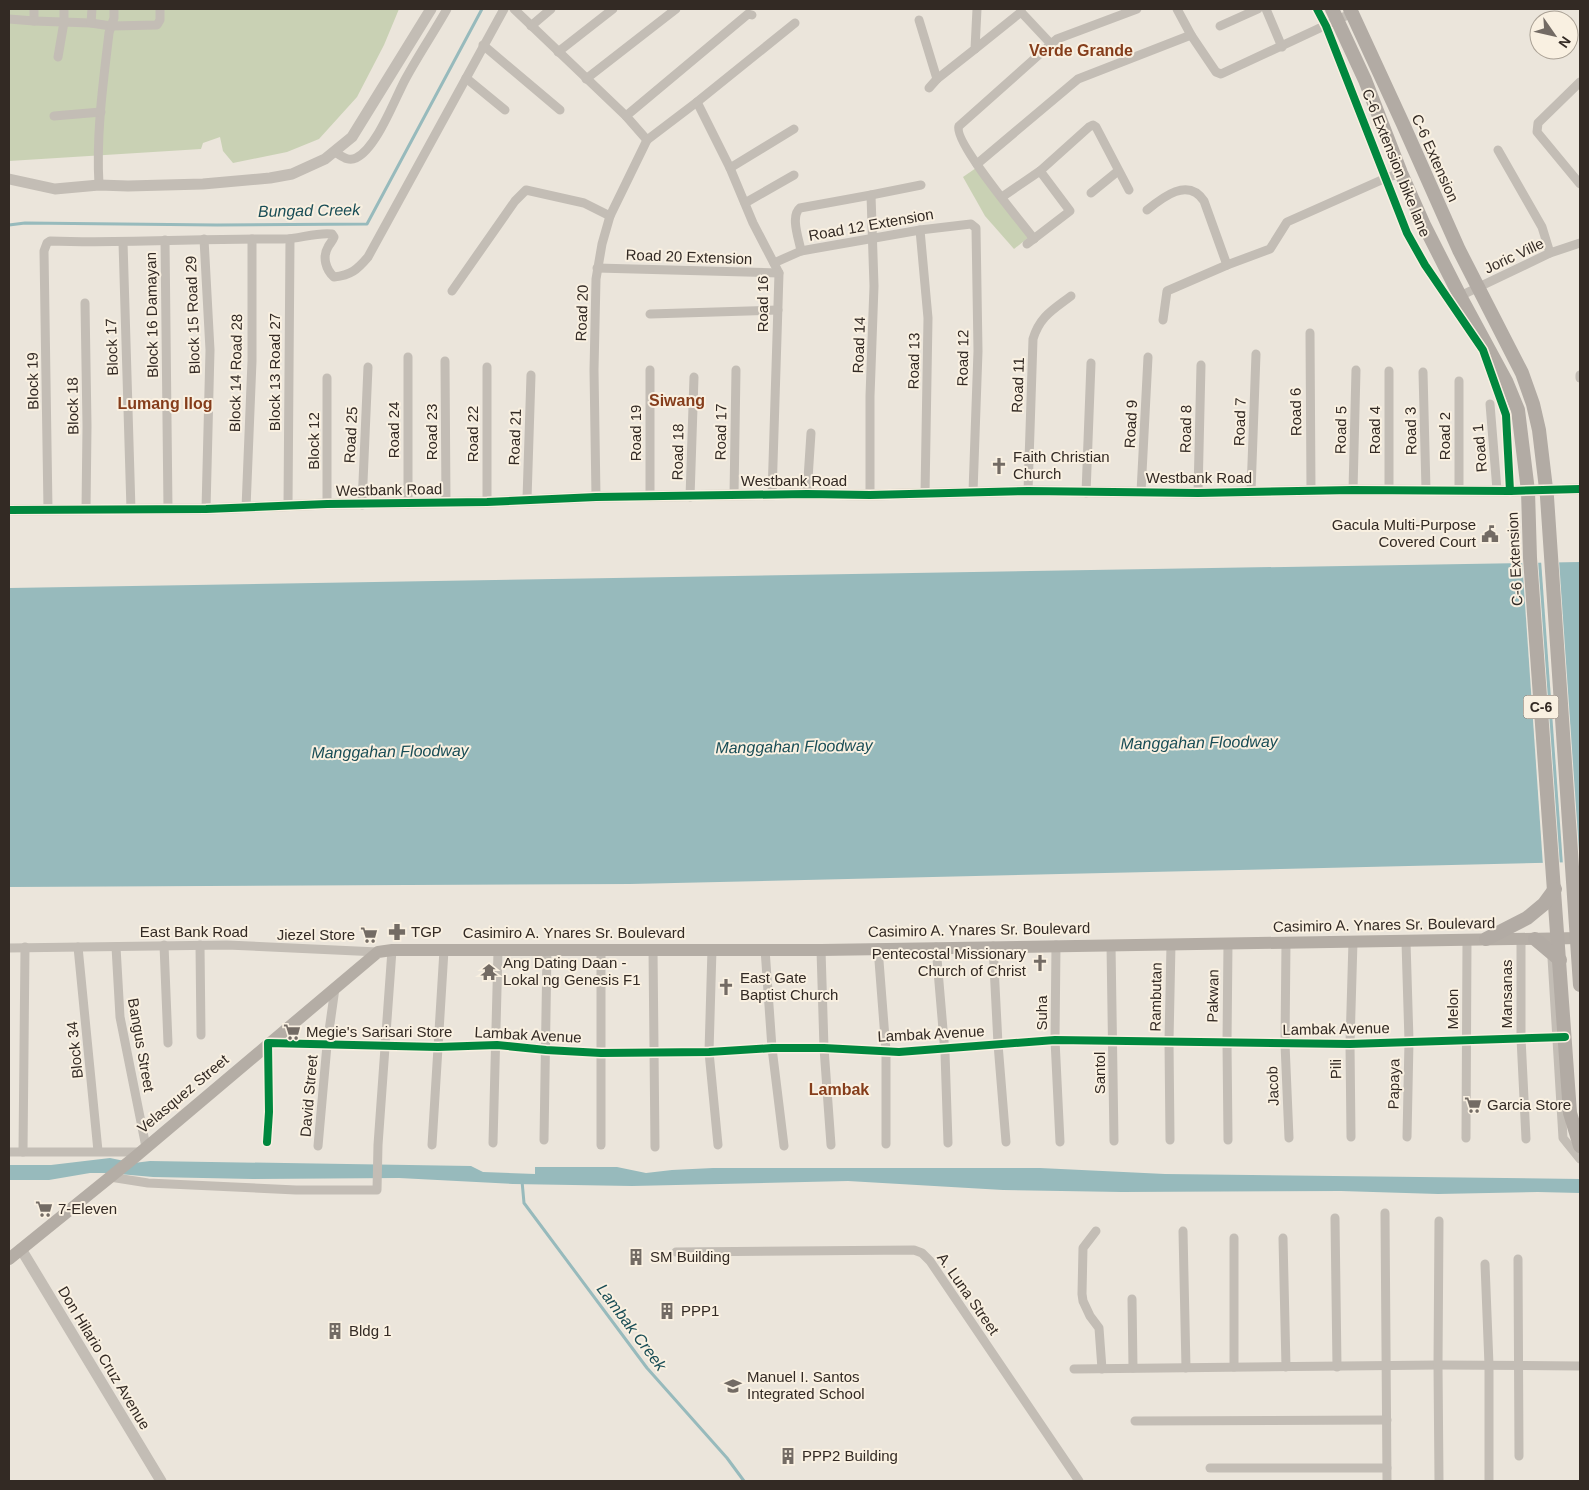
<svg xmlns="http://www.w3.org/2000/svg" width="1589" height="1490" font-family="Arial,sans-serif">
  <rect width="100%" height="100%" fill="#ebe5db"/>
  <g fill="#c9d1b4">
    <path d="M9,9H399L384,45L357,97L319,139L287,152L233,163L223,151L220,137L203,143L201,149L9,161Z"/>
    <path d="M976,168L1029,237L1014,249L985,216L963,177Z"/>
  </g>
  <g fill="#97babc">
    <path d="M1580,562V862L630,884L9,887V588Z"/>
    <path d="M110,1158L134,1163L150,1161L471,1166L483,1172L535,1174V1167H617L646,1173L672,1170L713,1168H1040L1165,1174L1580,1179V1193L1538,1192L1438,1194L1341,1191L1122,1192L1003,1190L848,1181L632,1186L513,1184L399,1178L253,1179L153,1177L108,1173H90L49,1180H9V1165H51Z"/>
  </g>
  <g fill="#ebe5db">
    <path d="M1522,560H1538L1560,865L1543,866Z"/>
    <path d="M1541,560H1559L1580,865H1563Z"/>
  </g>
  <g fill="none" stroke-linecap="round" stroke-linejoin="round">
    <g stroke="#97babc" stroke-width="3">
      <path d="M9,225L25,223L217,225L367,224L482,9"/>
      <path d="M522,1181L524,1203L647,1368L727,1458L744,1481"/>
    </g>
    <g stroke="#c3bdb5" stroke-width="9">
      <path d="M34,9V21L91,23L111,26L109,33C103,84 96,134 99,185"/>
      <path d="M114,9V18L111,26L157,25L160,20V9"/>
      <path d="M514,9L626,116"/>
      <path d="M1177,9L1191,35L1216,72L1221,74L1352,13"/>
      <path d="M1266,9L1282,47"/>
      <path d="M1021,12L1051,44L959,126C952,140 1022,223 1034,239"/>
      <path d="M9,19L34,21"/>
      <path d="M919,20L937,79L929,88"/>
      <path d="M91,23L92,9"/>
      <path d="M531,26L551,9"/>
      <path d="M1220,26L1258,9"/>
      <path d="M1051,44L1057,39L1137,9"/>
      <path d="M483,45L560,110"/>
      <path d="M975,49L1021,12V9"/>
      <path d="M558,52L613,9"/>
      <path d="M58,57L64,22V9"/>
      <path d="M466,78L505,110"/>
      <path d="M586,79L676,9"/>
      <path d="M937,79L975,49L977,9"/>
      <path d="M1580,82L1538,123L1537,132L1580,184"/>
      <path d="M697,102L730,168L753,223L779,273L772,495"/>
      <path d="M54,116L101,112"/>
      <path d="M647,140L626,116L748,14L752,15"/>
      <path d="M1498,150L1542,227L1550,253"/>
      <path d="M335,152C342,156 348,162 356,158C377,148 395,98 406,78C419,54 434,32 447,9"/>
      <path d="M977,164L1078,79L1191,35"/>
      <path d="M730,168L794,129"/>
      <path d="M1091,193L1118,171"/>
      <path d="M1002,197L1040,171L1089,127L1093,125L1096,127L1129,190"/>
      <path d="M745,203L794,175"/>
      <path d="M1147,210C1163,197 1188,177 1204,201L1227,265"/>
      <path d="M920,230L928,318L925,494"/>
      <path d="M204,239L210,350L206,509"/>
      <path d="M165,240L168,509"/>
      <path d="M123,242L131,510"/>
      <path d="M1027,244L1070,211L1040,171"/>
      <path d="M801,251C799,239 790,216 800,208L871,195L921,185"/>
      <path d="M774,263L801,251L812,249L920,230L971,224L976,228L978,351L973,492"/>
      <path d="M597,268L779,273"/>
      <path d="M452,291L515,201L526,190L584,203L610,216"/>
      <path d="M1460,296L1550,253L1580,243"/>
      <path d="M85,303L87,426L86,510"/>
      <path d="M650,314L778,310"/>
      <path d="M1163,320L1167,291L1227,265L1270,249L1287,222L1386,178L1401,173"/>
      <path d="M1310,333L1311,491"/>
      <path d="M408,357V504"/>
      <path d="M445,361L446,503"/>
      <path d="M650,370V497"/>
      <path d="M1389,371V490"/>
      <path d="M1423,372L1426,490"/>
      <path d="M1580,375V378"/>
      <path d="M1459,381V490"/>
      <path d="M1490,404L1497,490"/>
      <path d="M1353,490L1356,370"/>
      <path d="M1028,491L1033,339C1040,316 1053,310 1071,296"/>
      <path d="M1251,491L1256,354"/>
      <path d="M1141,492L1148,357"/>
      <path d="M1086,493L1091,363"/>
      <path d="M1198,493L1201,365"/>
      <path d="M807,494L811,433"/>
      <path d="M734,495L736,370"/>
      <path d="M870,495V396L874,286L871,195"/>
      <path d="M596,497L594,370L596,279L602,244L610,216L647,140L697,102L795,23"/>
      <path d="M690,497L694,377"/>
      <path d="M527,499L531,375"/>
      <path d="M487,502V367"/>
      <path d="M327,504V378"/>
      <path d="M362,505L368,367"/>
      <path d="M288,506L290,239"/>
      <path d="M246,508L252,361V239"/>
      <path d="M48,510L44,251L47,243L50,241C128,244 205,238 283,239C299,239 316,232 332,234L334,237C332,242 330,243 328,247C322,257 326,270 334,277C351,275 357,270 368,257L504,9"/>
      <path d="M1521,939V1038L1526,1139"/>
      <path d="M1286,942L1285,1044L1289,1138"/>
      <path d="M1406,942L1409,1041L1407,1137"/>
      <path d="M1228,943L1227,1043L1228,1140"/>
      <path d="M164,945L168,1043"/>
      <path d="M200,945L201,1035"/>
      <path d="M1056,945L1055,1040L1060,1142"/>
      <path d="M1111,945L1114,1141"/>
      <path d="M993,946L998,1044L1006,1142"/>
      <path d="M78,947L98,1151"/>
      <path d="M116,947L120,1017L146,1147"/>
      <path d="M936,947L945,1053L948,1143"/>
      <path d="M9,948L227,945L378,952"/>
      <path d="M878,948L886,1051V1144"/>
      <path d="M653,949L655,1147"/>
      <path d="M712,949L709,1052L718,1145"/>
      <path d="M765,949L772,1048L784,1146"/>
      <path d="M821,950L824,1048L831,1145"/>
      <path d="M1552,958L1563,1138L1580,1159"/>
      <path d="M1351,1137L1350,1044L1353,941"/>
      <path d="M1466,1138L1467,940"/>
      <path d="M544,1140L547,950"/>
      <path d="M1170,1140L1169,1041L1171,944"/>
      <path d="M267,1142L269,1112L268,1043L438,1047L497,1045L546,1050L601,1053L709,1052L772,1048H824L899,1052L1055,1040L1350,1044L1565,1037"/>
      <path d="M493,1143L498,951"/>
      <path d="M432,1145L444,950"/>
      <path d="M601,1145V950"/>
      <path d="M318,1146L327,1045L335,988"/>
      <path d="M9,1152H140"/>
      <path d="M23,1152L25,947"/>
      <path d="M110,1177L148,1183L296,1190H377L378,1145L392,950"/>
      <path d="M1385,1213L1387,1481"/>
      <path d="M1335,1218L1337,1367"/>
      <path d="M1096,1231L1083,1248L1082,1294L1083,1301L1090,1316L1099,1328L1102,1369"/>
      <path d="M1183,1231L1186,1368"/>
      <path d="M1234,1238V1367"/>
      <path d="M1283,1238L1286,1367"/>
      <path d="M676,1252L914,1250L922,1253L930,1261L1079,1481"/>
      <path d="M1518,1259L1519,1456"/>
      <path d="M1485,1264L1489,1365V1481"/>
      <path d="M1132,1299L1133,1368"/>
      <path d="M1074,1369L1438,1365L1580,1366"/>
      <path d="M1135,1421L1387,1420"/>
      <path d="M1210,1468H1387"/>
      <path d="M1439,1481L1438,1365L1439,1221"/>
    </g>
    <g stroke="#c3bdb5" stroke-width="11">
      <path d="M9,179L55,189L99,185L128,186L203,184L270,178L292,174L325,159L352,137L431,9"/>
      <path d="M9,510L206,509L327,504L487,502L596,497L807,494L870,495L1028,491L1198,493L1353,490L1510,491L1580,489"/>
      <path d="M21,1249L161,1481"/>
    </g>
    <path stroke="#b4ada5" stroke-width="12" d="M9,1259L135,1157L378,952L392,950H821L1580,938"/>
    <g stroke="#b2aba4" stroke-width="14">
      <path d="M1332,9L1365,80L1401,173L1424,225L1460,296L1506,381L1518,410L1528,491L1530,558L1570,1113L1580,1146"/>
      <path d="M1350,9L1403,124L1459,250L1522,373L1533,404L1539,430L1547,497L1580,985"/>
      <path d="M1486,939L1527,918L1544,904L1555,889"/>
      <path d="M1535,939L1560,960"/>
    </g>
    <g stroke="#f9f0e1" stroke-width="11">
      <g id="cycleway">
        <path d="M1317,9L1326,26L1407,233L1425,265L1483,350L1506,415L1510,491"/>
        <path d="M9,510L206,509L327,504L487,502L596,497L807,494L870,495L1028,491L1198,493L1353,490L1510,491L1580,489"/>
        <path d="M267,1142L269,1112L268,1043L438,1047L497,1045L546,1050L601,1053L709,1052L772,1048H824L899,1052L1055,1040L1350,1044L1565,1037"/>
      </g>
    </g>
    <use href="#cycleway" stroke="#00873e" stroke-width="8"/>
  </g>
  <defs>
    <g id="church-bare" transform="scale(1.35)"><path d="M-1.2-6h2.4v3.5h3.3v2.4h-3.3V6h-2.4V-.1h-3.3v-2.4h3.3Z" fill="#736b64" stroke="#f9f0e1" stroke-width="2.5" paint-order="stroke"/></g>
    <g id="civic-bare" transform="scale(1.35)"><path d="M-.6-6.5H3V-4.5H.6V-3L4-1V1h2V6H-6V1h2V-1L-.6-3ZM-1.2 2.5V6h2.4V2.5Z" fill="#736b64" stroke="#f9f0e1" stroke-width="2.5" paint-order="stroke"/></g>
    <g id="pharmacy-bare" transform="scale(1.35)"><path d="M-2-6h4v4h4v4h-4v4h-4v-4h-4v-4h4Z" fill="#736b64" stroke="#f9f0e1" stroke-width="2.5" paint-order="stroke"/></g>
    <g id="supermarket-bare" transform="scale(1.35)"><path d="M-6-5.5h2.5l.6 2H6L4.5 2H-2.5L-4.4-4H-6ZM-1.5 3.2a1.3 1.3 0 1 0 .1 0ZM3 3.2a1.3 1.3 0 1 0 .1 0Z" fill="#736b64" stroke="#f9f0e1" stroke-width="2.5" paint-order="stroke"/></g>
    <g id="temple-bare" transform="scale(1.35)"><path d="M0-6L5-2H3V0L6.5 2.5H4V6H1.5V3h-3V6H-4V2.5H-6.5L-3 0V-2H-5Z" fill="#736b64" stroke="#f9f0e1" stroke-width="2.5" paint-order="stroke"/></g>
    <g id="building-bare" transform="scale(1.35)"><path d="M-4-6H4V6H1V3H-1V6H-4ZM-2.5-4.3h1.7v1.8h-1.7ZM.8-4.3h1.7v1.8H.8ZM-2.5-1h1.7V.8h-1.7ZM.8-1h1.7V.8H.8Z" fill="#736b64" stroke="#f9f0e1" stroke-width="2.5" paint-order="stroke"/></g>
    <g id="school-bare" transform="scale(1.35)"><path d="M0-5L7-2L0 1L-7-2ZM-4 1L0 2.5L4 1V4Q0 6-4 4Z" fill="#736b64" stroke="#f9f0e1" stroke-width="2.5" paint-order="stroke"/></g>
  </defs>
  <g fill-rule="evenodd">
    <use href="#church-bare" x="999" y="466"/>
    <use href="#civic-bare" x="1490" y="534"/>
    <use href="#pharmacy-bare" x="397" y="932"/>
    <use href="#supermarket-bare" x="369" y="935"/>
    <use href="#church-bare" x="1040" y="963"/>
    <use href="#temple-bare" x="489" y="972"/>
    <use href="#church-bare" x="726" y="987"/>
    <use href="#supermarket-bare" x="292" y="1032"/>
    <use href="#supermarket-bare" x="1473" y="1105"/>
    <use href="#supermarket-bare" x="44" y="1209"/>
    <use href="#building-bare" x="636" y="1257"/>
    <use href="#building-bare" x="667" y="1311"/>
    <use href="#building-bare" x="335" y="1331"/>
    <use href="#school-bare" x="733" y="1386"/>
    <use href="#building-bare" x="788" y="1456"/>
  </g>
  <g text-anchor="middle" stroke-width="4" stroke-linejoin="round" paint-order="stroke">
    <rect fill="#f9f0e1" stroke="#6e655d" stroke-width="1" x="1523.5" y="695.5" width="35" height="23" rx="4"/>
    <g font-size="14" font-weight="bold" fill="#332a24">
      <text x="1541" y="712">C-6</text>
    </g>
    <g font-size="15" fill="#332a24" stroke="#f9f0e1">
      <text transform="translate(1435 158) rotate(66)" y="5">C-6 Extension</text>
      <text transform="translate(1396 163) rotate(68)" y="5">C-6 Extension bike lane</text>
      <text transform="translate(871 225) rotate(-10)" y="5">Road 12 Extension</text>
      <text transform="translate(1514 256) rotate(-25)" y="5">Joric Ville</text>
      <text transform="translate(689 257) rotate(2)" y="5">Road 20 Extension</text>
      <text transform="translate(763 304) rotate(-90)" y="5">Road 16</text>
      <text transform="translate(582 313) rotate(-88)" y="5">Road 20</text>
      <text transform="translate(152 315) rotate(-91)" y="5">Block 16 Damayan</text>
      <text transform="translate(193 315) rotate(-92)" y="5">Block 15 Road 29</text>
      <text transform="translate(859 345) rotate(-88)" y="5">Road 14</text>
      <text transform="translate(112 347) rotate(-92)" y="5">Block 17</text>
      <text transform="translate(963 358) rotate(-89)" y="5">Road 12</text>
      <text transform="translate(914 361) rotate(-89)" y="5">Road 13</text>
      <text transform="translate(275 372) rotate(-90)" y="5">Block 13 Road 27</text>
      <text transform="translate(236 373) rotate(-89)" y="5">Block 14 Road 28</text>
      <text transform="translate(33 381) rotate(-91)" y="5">Block 19</text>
      <text transform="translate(1018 385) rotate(-88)" y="5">Road 11</text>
      <text transform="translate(73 406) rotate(-91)" y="5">Block 18</text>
      <text transform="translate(1296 412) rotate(-91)" y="5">Road 6</text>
      <text transform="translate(1240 422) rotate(-88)" y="5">Road 7</text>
      <text transform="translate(1131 424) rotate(-87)" y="5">Road 9</text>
      <text transform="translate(1186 429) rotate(-89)" y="5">Road 8</text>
      <text transform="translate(394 430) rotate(-90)" y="5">Road 24</text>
      <text transform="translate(1341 430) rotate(-89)" y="5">Road 5</text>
      <text transform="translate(1375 430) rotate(-90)" y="5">Road 4</text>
      <text transform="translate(1411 431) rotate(-91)" y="5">Road 3</text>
      <text transform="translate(432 432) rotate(-90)" y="5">Road 23</text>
      <text transform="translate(721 432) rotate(-89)" y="5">Road 17</text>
      <text transform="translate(636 433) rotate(-90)" y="5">Road 19</text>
      <text transform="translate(473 434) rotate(-90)" y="5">Road 22</text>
      <text transform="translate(351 435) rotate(-87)" y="5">Road 25</text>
      <text transform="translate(1445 436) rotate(-90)" y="5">Road 2</text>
      <text transform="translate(515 437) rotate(-88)" y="5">Road 21</text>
      <text transform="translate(314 441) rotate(-90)" y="5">Block 12</text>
      <text transform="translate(1480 448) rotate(-95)" y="5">Road 1</text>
      <text transform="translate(678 452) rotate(-89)" y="5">Road 18</text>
      <text x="1199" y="483">Westbank Road</text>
      <text x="794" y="486">Westbank Road</text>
      <text transform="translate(389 490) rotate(-1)" y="5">Westbank Road</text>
      <text transform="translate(1515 559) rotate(-93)" y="5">C-6 Extension</text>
      <text transform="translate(1384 925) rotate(-1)" y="5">Casimiro A. Ynares Sr. Boulevard</text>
      <text transform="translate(979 930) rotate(-1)" y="5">Casimiro A. Ynares Sr. Boulevard</text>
      <text x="194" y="937">East Bank Road</text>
      <text x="574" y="938">Casimiro A. Ynares Sr. Boulevard</text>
      <text transform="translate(1507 994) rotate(-90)" y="5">Mansanas</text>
      <text transform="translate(1213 996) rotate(-89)" y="5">Pakwan</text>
      <text transform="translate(1156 997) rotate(-89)" y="5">Rambutan</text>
      <text transform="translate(1453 1009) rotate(-90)" y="5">Melon</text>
      <text transform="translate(1042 1013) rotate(-90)" y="5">Suha</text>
      <text transform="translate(1336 1029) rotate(-1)" y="5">Lambak Avenue</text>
      <text transform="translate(931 1034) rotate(-3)" y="5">Lambak Avenue</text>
      <text transform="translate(528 1035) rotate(3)" y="5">Lambak Avenue</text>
      <text transform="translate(141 1045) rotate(80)" y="5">Bangus Street</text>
      <text transform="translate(75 1050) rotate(-96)" y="5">Block 34</text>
      <text transform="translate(1336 1069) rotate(-91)" y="5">Pili</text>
      <text transform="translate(1100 1073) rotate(-90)" y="5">Santol</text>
      <text transform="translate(1394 1084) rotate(-89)" y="5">Papaya</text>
      <text transform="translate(1273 1086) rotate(-92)" y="5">Jacob</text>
      <text transform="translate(183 1094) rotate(-40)" y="5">Velasquez Street</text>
      <text transform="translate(309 1096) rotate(-85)" y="5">David Street</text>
      <text transform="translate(968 1294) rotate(55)" y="5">A. Luna Street</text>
      <text transform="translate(104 1358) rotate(59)" y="5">Don Hilario Cruz Avenue</text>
    </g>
    <g font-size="15" fill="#332a24" stroke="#f9f0e1" text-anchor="start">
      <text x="1013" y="462">Faith Christian<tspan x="1013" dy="17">Church</tspan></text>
      <text x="1476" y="530" text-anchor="end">Gacula Multi-Purpose<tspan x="1476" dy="17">Covered Court</tspan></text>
      <text x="411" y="937">TGP</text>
      <text x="355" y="940" text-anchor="end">Jiezel Store</text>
      <text x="1026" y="959" text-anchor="end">Pentecostal Missionary<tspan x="1026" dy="17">Church of Christ</tspan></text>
      <text x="503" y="968">Ang Dating Daan -<tspan x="503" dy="17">Lokal ng Genesis F1</tspan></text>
      <text x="740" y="983">East Gate<tspan x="740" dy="17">Baptist Church</tspan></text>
      <text x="306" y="1037">Megie's Sarisari Store</text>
      <text x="1487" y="1110">Garcia Store</text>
      <text x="58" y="1214">7-Eleven</text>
      <text x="650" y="1262">SM Building</text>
      <text x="681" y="1316">PPP1</text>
      <text x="349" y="1336">Bldg 1</text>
      <text x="747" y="1382">Manuel I. Santos<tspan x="747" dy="17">Integrated School</tspan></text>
      <text x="802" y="1461">PPP2 Building</text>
    </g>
    <g font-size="16" font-weight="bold" fill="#853d1b" stroke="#f9f0e1">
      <text x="1081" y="56">Verde Grande</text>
      <text x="677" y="406">Siwang</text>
      <text x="165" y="409">Lumang Ilog</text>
      <text x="839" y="1095">Lambak</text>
    </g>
    <g font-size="16" font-style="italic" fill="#194d56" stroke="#f9f0e1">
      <text transform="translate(309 210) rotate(-1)" y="6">Bungad Creek</text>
      <text transform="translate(1199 742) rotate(-1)" y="6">Manggahan Floodway</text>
      <text transform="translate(794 746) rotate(-1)" y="6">Manggahan Floodway</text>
      <text transform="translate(390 751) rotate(-1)" y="6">Manggahan Floodway</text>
      <text transform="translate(632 1327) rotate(53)" y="6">Lambak Creek</text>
    </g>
  </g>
  <rect width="1589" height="1490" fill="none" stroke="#332a24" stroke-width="20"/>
  <g transform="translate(1554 35) rotate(124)"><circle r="24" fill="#f9f0e1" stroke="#aaa195"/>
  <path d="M0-4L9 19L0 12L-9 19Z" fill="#736b64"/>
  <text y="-8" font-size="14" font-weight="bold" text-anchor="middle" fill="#332a24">N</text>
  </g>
</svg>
